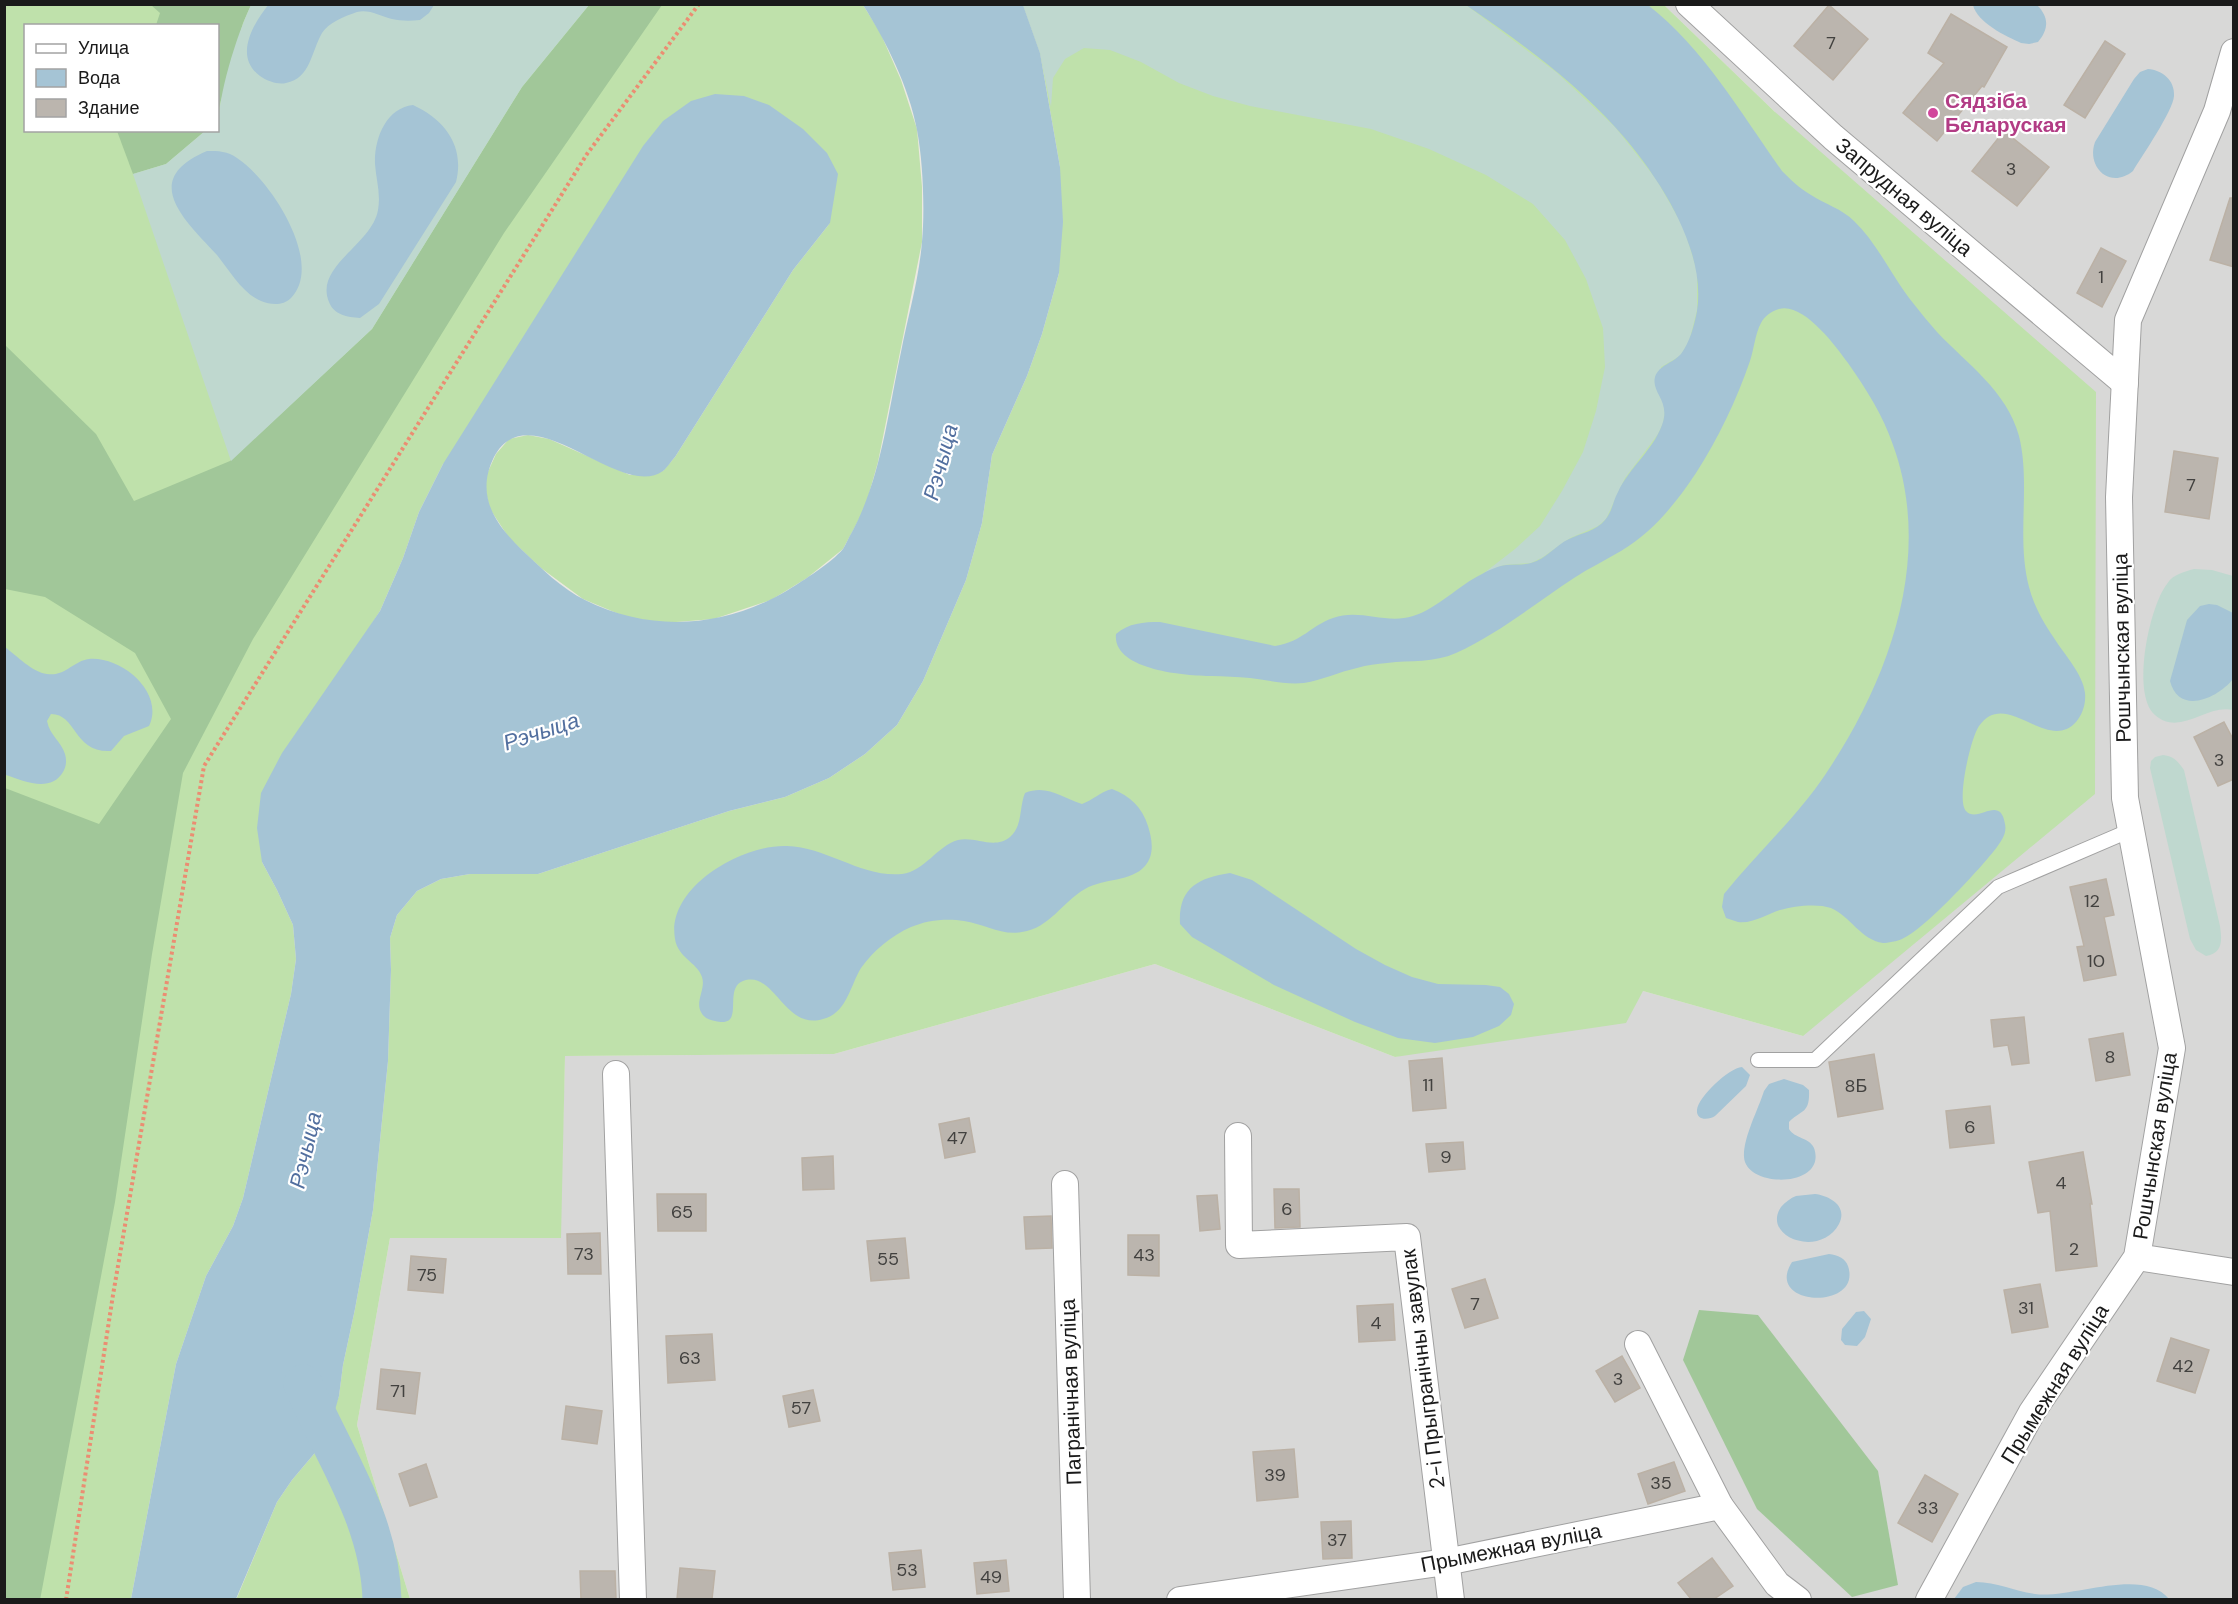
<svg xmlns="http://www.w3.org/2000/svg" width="2238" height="1604" font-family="'DM Sans',sans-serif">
  <rect width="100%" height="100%" fill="#ebe9e1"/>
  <path fill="#d8d8d7" d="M1664,5H2233V1599H410L357,1425L390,1238H560L565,1056L834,1054L1155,964L1395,1057L1643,991L1803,1036L1775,112Z"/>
  <g fill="#bfe1ab" fill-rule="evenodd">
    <path d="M5,5H863L880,32L901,80L917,129L922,187V242L878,462L865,508L843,549L807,578L771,600L714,619L664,623L626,617L583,599L541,568L509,538L490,509L486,493V476L496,454L509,439L528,435L549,439L630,475L663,471L675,457L793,270L830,223L443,464L419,512L403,558L380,611L353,653L262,862L277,890L293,925L296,959L291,994L243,1198L233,1226L206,1276L176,1364L131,1599L5,1600ZM26,26H218V130H26Z"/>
    <path d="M1023,5H1664L1775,112L2096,392L2095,794L1803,1036L1643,991L1626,1023L1395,1057L1155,964L834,1054L565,1056L561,1238H390L357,1425L410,1599L236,1600L277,1502L292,1480L319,1448L339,1396L343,1365L355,1309L373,1210L388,1061L391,970L390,938L397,915L417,891L441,879L470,874H538L729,811L785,797L829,778L865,754L897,725L923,681L966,580L982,523L992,455L1027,376L1042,334L1059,273L1060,167L1040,53Z"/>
  </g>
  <g fill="#a1c799">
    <path d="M151,5H251L243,23L218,111V26L156,25L160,13Z"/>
    <path d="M589,5H662L504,233L253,639L183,773L152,954L115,1202L40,1600L4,1599L5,788L99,824L171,719L135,653L45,597L5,589L4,344L96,434L134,501L230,461L372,329L522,87Z"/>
    <path d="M117,131H205L166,164L133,174Z"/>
    <path d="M1699,1310L1758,1315L1878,1471L1898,1585L1852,1597L1757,1509L1683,1360Z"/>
  </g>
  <g fill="#bfd8cf">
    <path d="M251,5H589L522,87L372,329L231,461L133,174L166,164L205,131L218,130C218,95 236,37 251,5Z"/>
    <path d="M1023,5H1466L1556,72L1615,127L1656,179L1684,228L1697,271V310L1689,342L1680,356L1661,367L1658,392L1664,402L1665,412L1663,423L1658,434L1625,478L1606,519L1598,526L1570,538L1543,557L1531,563L1504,565L1484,573L1515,549L1540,526L1562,491L1583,452L1596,411L1605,367L1603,328L1586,279L1565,240L1533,204L1486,175L1429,149L1371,129L1250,106L1213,96L1179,83L1141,62L1110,50L1084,48L1065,59L1053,78L1051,107L1040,53Z"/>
    <path d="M2194,569L2212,570L2233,576V710C2206,704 2180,737 2155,715C2131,694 2149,607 2167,584C2173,574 2184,572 2194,569Z"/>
    <path d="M2163,755C2173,756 2178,761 2184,770L2220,926C2222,941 2223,953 2206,956L2196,950L2190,939L2150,768L2151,761L2155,757Z"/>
  </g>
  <g fill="#a5c4d5">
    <path d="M269,4H434V5L429,13L420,20C410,21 401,21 392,19C380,16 369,9 357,12C345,16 328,23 322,33C311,52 311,78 286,83C278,85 267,81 260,76C234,57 252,25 269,4Z"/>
    <path d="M863,5H1023L1040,53L1060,167L1063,222L1059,273L1042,334L1027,376L992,455L982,523L966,580L923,681L897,725L865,754L829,778L785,797L729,811L538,874H470L441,879L417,891L397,915L390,938L391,970L388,1061L373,1210L355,1309L343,1365L339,1396L331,1424L319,1448L292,1480L277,1502L236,1599H131L176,1364L206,1276L233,1226L243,1198L291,994L296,959L293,925L277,890L262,862L257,828L261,793L282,753L380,611L403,558L419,512L443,464L643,146L663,121L691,101L715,94L744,96L769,105L803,129L827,153L838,174L830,223L793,270L675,457C671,461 667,468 663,471C620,502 530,390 494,457C475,495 495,524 522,550C541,568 562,589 585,600C652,633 724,628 788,590C804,580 831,563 843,549C846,544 849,537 852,532C881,478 888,413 901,352C908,316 919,279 922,242C925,210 923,161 917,130C909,87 886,41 863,5Z"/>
    <path d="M1466,5H1648C1705,50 1740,112 1782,171C1791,180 1799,188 1811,195C1825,204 1842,209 1854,221C1878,244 1892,277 1913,303C1921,313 1929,323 1937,332C1967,364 2007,391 2019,436C2031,485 2016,537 2029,587C2034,606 2043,622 2054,638C2064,654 2083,674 2085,693C2086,703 2083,714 2076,722C2047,754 2006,687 1979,726C1971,737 1956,801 1966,811C1978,824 2000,794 2005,824C2007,833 2002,840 1997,847C1982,867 1923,931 1902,939C1898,941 1887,943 1883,943C1861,940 1850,916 1831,908C1817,903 1794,906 1780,910C1767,914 1753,924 1738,922C1734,921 1730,919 1726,918L1722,907L1724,894C1756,854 1797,817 1825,775C1889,680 1934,558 1893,445C1883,415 1866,389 1848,363C1835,345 1803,302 1779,309C1771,311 1764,317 1761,323C1755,334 1754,349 1750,361C1737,399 1718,439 1696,473C1676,503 1653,532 1621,551C1606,560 1589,568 1574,578C1536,603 1498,634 1456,653C1434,663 1411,660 1387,663C1377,664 1367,665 1357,668C1339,672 1322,680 1304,683C1286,685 1268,680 1250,678C1237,677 1224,676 1212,676C1185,676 1112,670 1116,634C1129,623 1143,622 1160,622L1275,646C1304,641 1310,626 1333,618C1360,608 1386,625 1413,616C1437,609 1459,585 1482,574C1489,570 1498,566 1506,565C1514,564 1523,565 1531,563C1546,559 1556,545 1569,539C1581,533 1596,531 1605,520C1612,512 1613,501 1618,492C1629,468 1653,450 1662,425C1671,401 1651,393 1655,377C1659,365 1673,363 1681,354C1690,342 1694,326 1697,311C1707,248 1656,172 1615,127C1573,80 1517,40 1466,5Z"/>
    <path d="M1973,5H2037C2049,17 2049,29 2038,42L2029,44L2021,43C2005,36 1977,22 1973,5Z"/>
    <path d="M2148,69C2162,70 2175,80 2174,96C2173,111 2142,156 2133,171C2110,190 2086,167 2095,142L2134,79L2140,72Z"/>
    <path d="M413,105C445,120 465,146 456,182L379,304L360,318C347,317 334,315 329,302C314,266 372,245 378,210C381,194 376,179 375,164C374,139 386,108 413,105Z"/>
    <path d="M207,151C218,151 228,151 237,158C270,179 325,263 291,298C283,306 271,305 261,301C243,294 229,270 217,255C186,221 138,180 207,151Z"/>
    <path d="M2209,604L2217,605L2233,613V679C2218,698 2179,716 2170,681L2187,620L2200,606Z"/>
    <path d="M5,647C17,656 32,672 47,674C65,677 73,661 89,659C122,656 165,693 149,726L124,736L111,751C73,753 77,714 51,714L47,721C50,736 61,741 65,754C67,761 66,767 63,772C51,793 23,781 6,775Z"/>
    <path d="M1112,789C1130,796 1142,807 1148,826C1152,839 1155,854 1145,866C1131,882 1104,878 1085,889C1062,902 1050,928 1022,932C1002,936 984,924 964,921C947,918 927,920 911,927C891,936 874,950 861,968C850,986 847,1013 823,1019C784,1031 774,969 743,981C722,989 747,1029 715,1021C709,1020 704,1018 701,1012C695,1001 706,989 702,977C697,962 678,958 675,939C666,887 743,844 787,846C827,847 862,878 902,874C925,871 937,846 958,840C976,836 994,850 1010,837C1023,826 1019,807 1025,793C1047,784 1062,798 1082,804C1093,800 1100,792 1112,789Z"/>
    <path d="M1230,873L1252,880L1356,949L1385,965L1412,977L1438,984L1486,985L1500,987L1509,994L1514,1004L1511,1015L1499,1026L1473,1037L1435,1043L1398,1038L1355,1022L1274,985L1192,937L1180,924C1178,888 1198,878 1230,873Z"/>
    <path d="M1742,1067L1750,1075L1746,1086L1715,1116C1709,1120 1696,1121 1697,1110C1698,1097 1729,1068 1742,1067Z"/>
    <path d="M1784,1079L1803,1085L1809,1090C1810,1114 1802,1109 1789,1122V1129C1795,1139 1809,1137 1814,1148C1828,1188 1746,1189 1744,1157C1743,1138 1758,1110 1764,1091L1769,1084Z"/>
    <path d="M1815,1194C1830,1196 1848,1206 1839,1224C1820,1259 1761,1237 1781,1207C1785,1202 1791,1198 1796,1196C1802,1195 1809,1195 1815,1194Z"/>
    <path d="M1829,1254C1838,1255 1845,1258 1848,1266C1863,1311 1763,1307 1792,1262Z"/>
    <path d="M1864,1311L1871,1319L1865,1337L1857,1346L1845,1345L1841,1340L1842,1329L1856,1312Z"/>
    <path d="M1976,1582C1997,1582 2014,1591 2035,1594C2071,1599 2143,1566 2169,1599H1954L1963,1587Z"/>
  </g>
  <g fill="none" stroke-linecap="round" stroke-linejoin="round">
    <path stroke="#a5c4d5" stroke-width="39" d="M303,1384C333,1455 380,1519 382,1600"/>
  </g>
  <g fill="#bbb5ae" stroke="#bbb1a5" stroke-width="1.5">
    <path d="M1829,5L1868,39L1833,80L1794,46Z"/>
    <path d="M1951,14L2007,47L1984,87L1982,86L1937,141L1903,113L1944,63L1928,53Z"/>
    <path d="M2105,41L2125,54L2085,118L2064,105Z"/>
    <path d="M2004,131L2049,167L2017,206L1972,171Z"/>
    <path d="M2230,198H2234V267L2210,260Z"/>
    <path d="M2101,248L2126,261L2102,307L2077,293Z"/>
    <path d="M2174,451L2218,458L2209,519L2165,512Z"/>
    <path d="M2224,722L2234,741V779L2218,786L2194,737Z"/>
    <path d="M2106,879L2114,915L2104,917L2116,975L2084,981L2077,947L2084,946L2070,887Z"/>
    <path d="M2024,1017L2029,1063L2012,1065L2008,1045L1994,1047L1991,1020Z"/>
    <path d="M2123,1033L2130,1075L2096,1081L2089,1039Z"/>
    <path d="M1874,1054L1883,1109L1838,1117L1829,1062Z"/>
    <path d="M1442,1058L1446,1108L1413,1111L1409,1061Z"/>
    <path d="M1990,1106L1994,1143L1950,1148L1946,1111Z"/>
    <path d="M969,1118L975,1152L945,1158L939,1124Z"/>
    <path d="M1463,1142L1465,1169L1429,1172L1426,1144Z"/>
    <path d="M2083,1152L2092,1204H2090L2097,1266L2056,1271L2050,1211L2038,1213L2029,1162Z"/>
    <path d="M833,1156L834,1189L803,1190L802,1158Z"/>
    <path d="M1274,1189H1299L1300,1227L1275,1228Z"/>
    <path d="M657,1194H706V1231H658Z"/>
    <path d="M1217,1195L1220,1229L1200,1231L1197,1196Z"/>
    <path d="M1051,1216L1052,1248L1026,1249L1024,1217Z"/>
    <path d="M600,1233L601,1274H568L567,1234Z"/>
    <path d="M1128,1235H1159V1276L1128,1275Z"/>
    <path d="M905,1238L909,1278L871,1281L867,1241Z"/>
    <path d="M411,1256L446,1259L443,1293L408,1290Z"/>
    <path d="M1485,1279L1498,1318L1465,1328L1452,1289Z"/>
    <path d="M2040,1284L2048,1327L2012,1333L2004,1290Z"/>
    <path d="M1393,1304L1395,1340L1359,1342L1357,1306Z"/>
    <path d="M712,1334L715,1380L668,1383L666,1336Z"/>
    <path d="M2171,1338L2209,1350L2195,1393L2157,1381Z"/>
    <path d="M1622,1356L1640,1388L1615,1402L1596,1371Z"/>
    <path d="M381,1369L420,1373L415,1414L377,1409Z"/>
    <path d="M813,1390L820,1421L789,1427L783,1396Z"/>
    <path d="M566,1406L602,1411L597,1444L562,1439Z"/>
    <path d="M1294,1449L1298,1497L1257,1501L1253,1452Z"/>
    <path d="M1674,1462L1685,1491L1648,1504L1638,1474Z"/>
    <path d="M426,1464L437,1497L410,1506L399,1474Z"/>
    <path d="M1925,1475L1958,1494L1932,1542L1898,1523Z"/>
    <path d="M1351,1521L1352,1558L1323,1559L1321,1522Z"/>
    <path d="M921,1550L925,1587L893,1590L889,1553Z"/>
    <path d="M1712,1558L1733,1586L1714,1599H1691L1678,1583Z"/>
    <path d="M1006,1560L1009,1591L977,1594L974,1563Z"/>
    <path d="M680,1568L715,1571L712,1599H677Z"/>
    <path d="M580,1571H615L616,1599H581Z"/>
  </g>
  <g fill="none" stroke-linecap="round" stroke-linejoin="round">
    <g stroke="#a1a1a1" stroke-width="16">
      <path id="service" d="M1758,1060H1815L1998,887L2131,830"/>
    </g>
    <g stroke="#a1a1a1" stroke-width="28">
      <g id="minor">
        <path d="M1689,4L1833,137L2125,383"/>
        <path d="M616,1074L633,1600"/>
        <path d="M1238,1136L1239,1245L1407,1237L1451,1600"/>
        <path d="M1065,1184L1077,1600"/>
        <path d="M2137,1257L2234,1272"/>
        <path d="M1638,1344L1720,1506L1777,1584L1798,1600"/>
        <path d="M1180,1600L1446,1562L1720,1506"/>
        <path d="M1929,1600L2032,1412L2137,1257L2172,1048L2125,798L2119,497L2128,320L2217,111L2234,52"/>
      </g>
    </g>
    <path stroke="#eb8d72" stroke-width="4" stroke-dasharray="3 3" stroke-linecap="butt" d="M66,1600L113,1295L204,766L587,154L699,4"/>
    <use href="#service" stroke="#fff" stroke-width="14"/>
    <use href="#minor" stroke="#fff" stroke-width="26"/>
  </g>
  <circle fill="#d1479c" stroke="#fff" stroke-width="2" cx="1933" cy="113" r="6"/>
  <g text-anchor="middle" stroke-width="4.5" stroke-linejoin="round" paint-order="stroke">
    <g font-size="18" fill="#42413f">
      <text x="1831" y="49">7</text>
      <text x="2011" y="175">3</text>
      <text x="2101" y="283">1</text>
      <text x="2191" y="491">7</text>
      <text x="2219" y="766">3</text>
      <text x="2092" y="907">12</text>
      <text x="2096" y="967">10</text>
      <text x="2110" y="1063">8</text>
      <text x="1428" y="1091">11</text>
      <text x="1856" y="1092">8Б</text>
      <text x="1970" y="1133">6</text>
      <text x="957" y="1144">47</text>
      <text x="1446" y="1163">9</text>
      <text x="2061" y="1189">4</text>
      <text x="1287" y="1215">6</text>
      <text x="682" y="1218">65</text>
      <text x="2074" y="1255">2</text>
      <text x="584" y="1260">73</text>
      <text x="1144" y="1261">43</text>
      <text x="888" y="1265">55</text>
      <text x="427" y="1281">75</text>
      <text x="1475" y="1310">7</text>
      <text x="2026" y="1314">31</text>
      <text x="1376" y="1329">4</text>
      <text x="690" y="1364">63</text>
      <text x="2183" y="1372">42</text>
      <text x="1618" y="1385">3</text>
      <text x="398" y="1397">71</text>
      <text x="801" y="1414">57</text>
      <text x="1275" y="1481">39</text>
      <text x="1661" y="1489">35</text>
      <text x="1928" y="1514">33</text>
      <text x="1337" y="1546">37</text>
      <text x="907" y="1576">53</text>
      <text x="991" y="1583">49</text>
    </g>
    <g font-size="21" font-weight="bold" fill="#b23c85" stroke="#fff" text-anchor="start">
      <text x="1945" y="108">Сядзіба<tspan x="1945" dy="24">Беларуская</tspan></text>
    </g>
    <g font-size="21" fill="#1a1a1a" stroke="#fff">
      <text transform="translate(1904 197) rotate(40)" y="7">Запрудная вуліца</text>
      <text transform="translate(2122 648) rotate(-91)" y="7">Рошчынская вуліца</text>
      <text transform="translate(2155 1146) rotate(-81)" y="7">Рошчынская вуліца</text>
      <text transform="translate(1423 1369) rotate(-97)" y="7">2-і Прыгранічны завулак</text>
      <text transform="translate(2055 1384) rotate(-58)" y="7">Прымежная вуліца</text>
      <text transform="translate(1071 1392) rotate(-92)" y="7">Пагранічная вуліца</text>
      <text transform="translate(1511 1548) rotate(-11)" y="7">Прымежная вуліца</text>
    </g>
    <g font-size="22" font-style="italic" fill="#526f9f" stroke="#fff">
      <text transform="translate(940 462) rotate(-75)" y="8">Рэчыца</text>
      <text transform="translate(541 731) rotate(-18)" y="8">Рэчыца</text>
      <text transform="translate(305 1150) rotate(-77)" y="8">Рэчыца</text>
    </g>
  </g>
  <rect width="2238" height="1604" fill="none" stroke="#1a1a1a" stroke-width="12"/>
  <rect x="24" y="24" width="195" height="108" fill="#ffffff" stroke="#a3a3a3" stroke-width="1.5"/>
  <rect x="36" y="44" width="30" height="9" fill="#ffffff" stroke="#a3a3a3" stroke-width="1.5"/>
  <text x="78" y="54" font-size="18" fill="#1a1a1a">Улица</text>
  <rect x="36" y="69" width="30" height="18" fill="#a5c4d5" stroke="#a3a3a3" stroke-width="1.5"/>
  <text x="78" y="84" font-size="18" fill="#1a1a1a">Вода</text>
  <rect x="36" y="99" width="30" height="18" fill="#bbb5ae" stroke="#a3a3a3" stroke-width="1.5"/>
  <text x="78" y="114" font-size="18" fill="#1a1a1a">Здание</text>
</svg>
